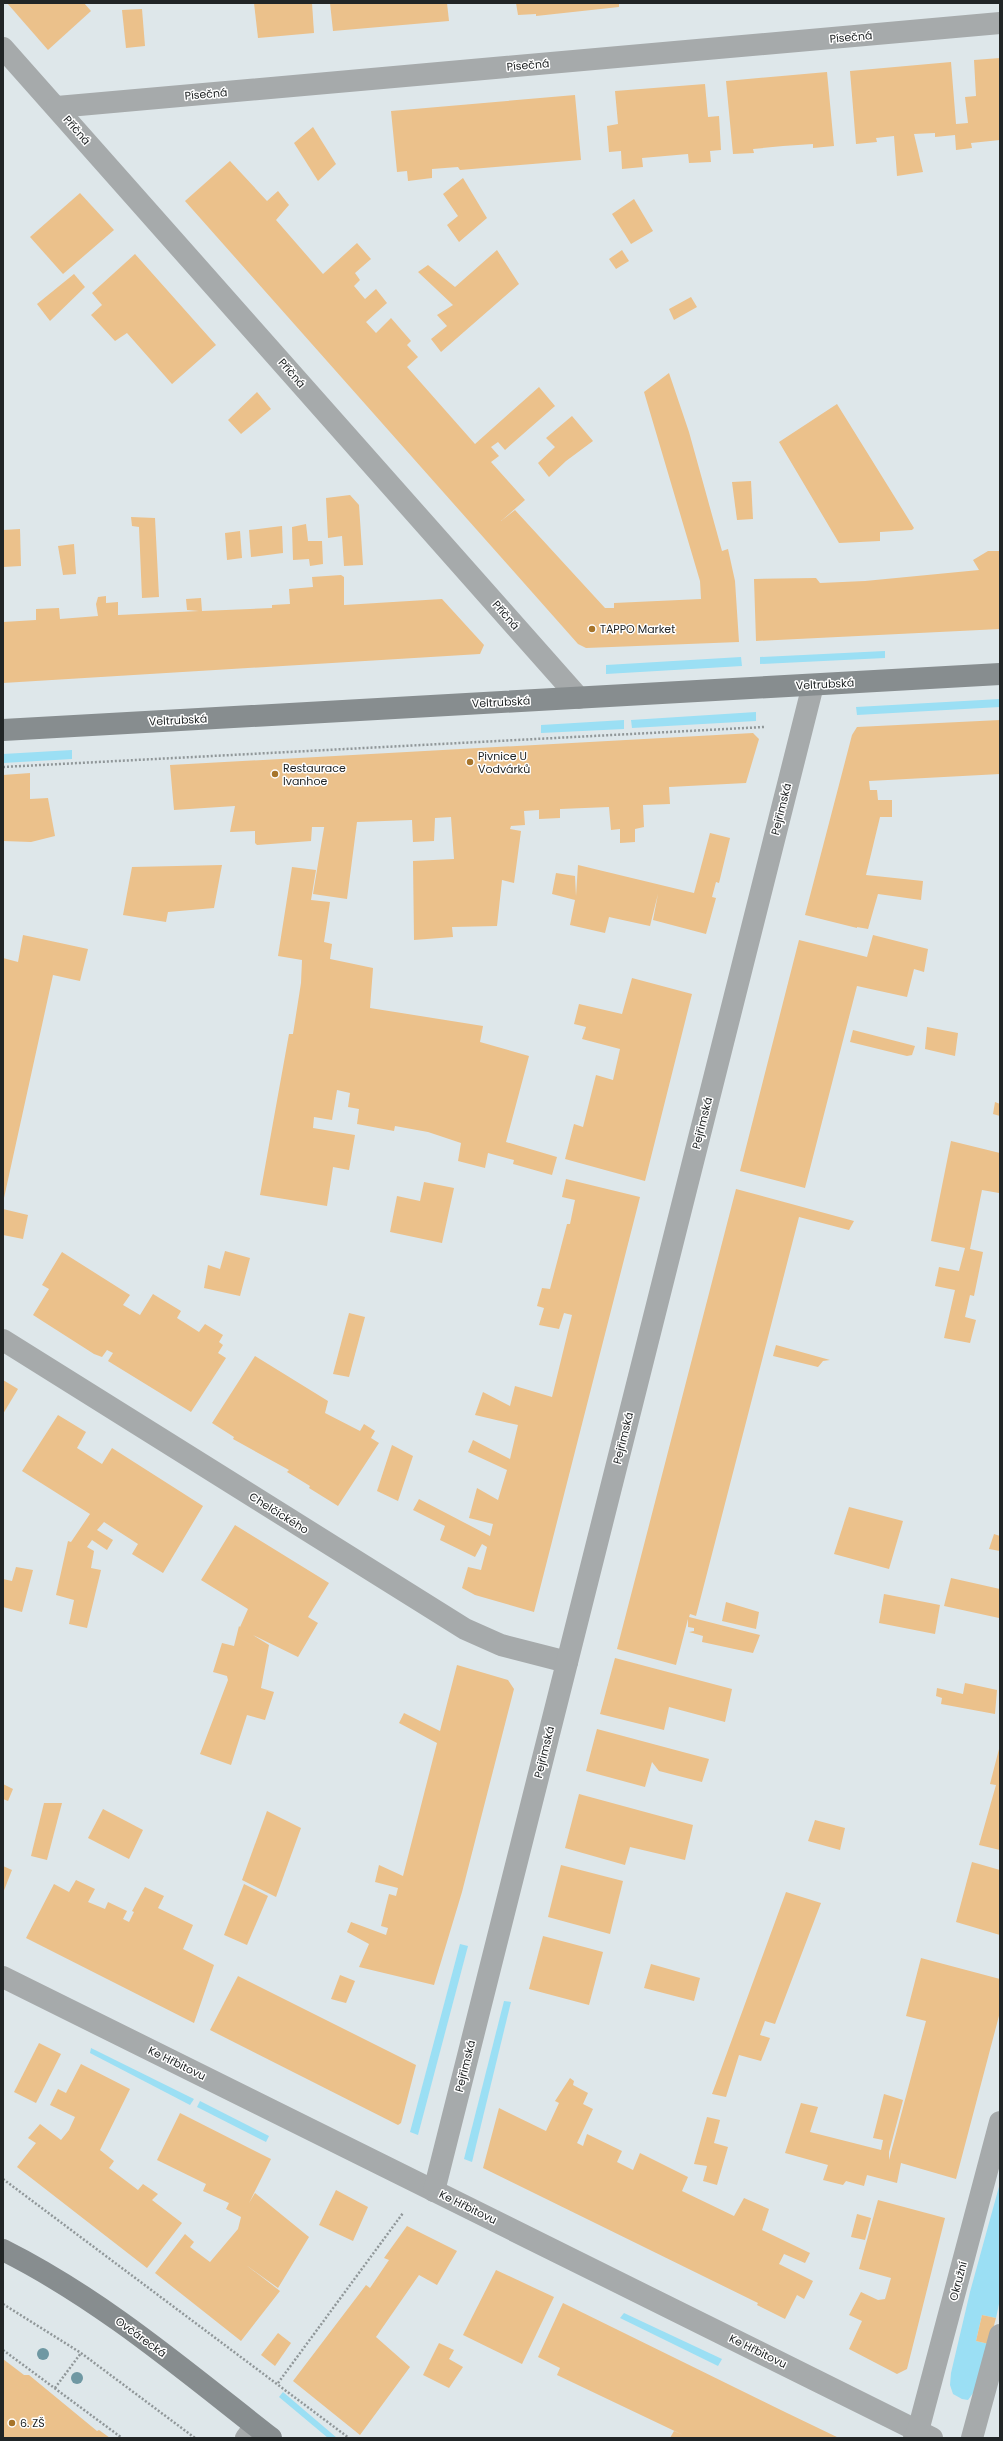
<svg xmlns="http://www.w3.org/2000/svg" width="1003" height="2441" font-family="Poppins,sans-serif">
  <rect width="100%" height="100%" fill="#dee7ea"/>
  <g fill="#9bdff4">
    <path d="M885,651V658L760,664V657Z"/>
    <path d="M741,657L742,666L606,674V665Z"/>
    <path d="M1000,699V707L857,715L856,707Z"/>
    <path d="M756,712V721L632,728L631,720Z"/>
    <path d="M624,720V729L541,733V725Z"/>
    <path d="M72,750V759L3,763V754Z"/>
    <path d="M460,1944L468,1946L418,2135L410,2132Z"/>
    <path d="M504,2001L511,2002L472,2162L464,2159Z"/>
    <path d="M91,2048L194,2099L190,2105L90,2053Z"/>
    <path d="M200,2101L269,2136L266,2142L197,2107Z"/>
    <path d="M1000,2183V2299L996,2318L982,2315L976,2341L989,2344L976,2389L968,2400L962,2399L953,2394L950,2385L951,2373L970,2292Z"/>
    <path d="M624,2313L722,2359L718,2366L620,2318Z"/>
    <path d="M283,2392L337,2438H328L279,2397Z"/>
  </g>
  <g fill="#ebc18b">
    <path d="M7,3H84L91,11L48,50Z"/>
    <path d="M254,3H312L314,33L258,38Z"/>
    <path d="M330,3H447L449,21L333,31Z"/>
    <path d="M516,3H619V7L536,16V14L518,15Z"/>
    <path d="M142,9L145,46L126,48L122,10Z"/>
    <path d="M1000,58V140L971,143L972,148L956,150L955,135L935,137V133L914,134L923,172L897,176L894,136L876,138L877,142L856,144L850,71L951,62L956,124L968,123L965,97L976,96L974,60Z"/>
    <path d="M827,72L834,146L813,148V144L783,146L753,149L754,153L733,154L726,81Z"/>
    <path d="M705,84L708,117L719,116L721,150L710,151L711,162L689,163L688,154L642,158L643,167L622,169L621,151L609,152L607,126L618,124L615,91Z"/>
    <path d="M575,95L581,160L460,170L458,167L432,169V178L408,181L407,171L397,172L391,111Z"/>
    <path d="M313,127L336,164L318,181L294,143Z"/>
    <path d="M230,161L267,201L278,191L289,205L276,220L323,274L357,243L371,259L355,273L360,280L354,286L365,299L376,289L387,303L366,322L376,333L391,318L411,341L407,345L418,357L407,367L475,444L539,387L555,406L505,450L498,442L491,447L499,456L491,462L525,500L501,521L515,510L605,608H614V603L701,599L700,581L644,392L669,373L689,432L722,551L728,549L735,581L739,642L586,648L578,644L185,201Z"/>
    <path d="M463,178L487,218L459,242L447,225L458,216L443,194Z"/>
    <path d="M80,193L114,230L63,274L30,237Z"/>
    <path d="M634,199L653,231L631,244L612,214Z"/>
    <path d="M497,250L519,284L441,352L431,339L447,326L437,315L453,305L418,272L428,265L455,287Z"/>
    <path d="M622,250L629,261L616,269L609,259Z"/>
    <path d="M135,254L216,345L172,384L127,333L115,341L91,315L102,305L92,293Z"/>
    <path d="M74,274L85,287L50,321L37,304Z"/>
    <path d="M691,297L697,307L674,320L669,309Z"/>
    <path d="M257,392L271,409L241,434L228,420Z"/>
    <path d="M837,404L914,528L912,530L880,532V541L839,543L779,442Z"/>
    <path d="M572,416L593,441L566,461L549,477L538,463L555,447L546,438Z"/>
    <path d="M751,481L753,519L737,520L732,482Z"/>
    <path d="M350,495L359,505L363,565L344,566L342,536L328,538L326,498Z"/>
    <path d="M131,517L155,518L159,597L142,598L139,527L132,526Z"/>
    <path d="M306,524L308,541H322L323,564L310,566L309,559L293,560L292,527Z"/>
    <path d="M282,526L283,553L251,557L249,530Z"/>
    <path d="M20,529L21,566L3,567V530Z"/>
    <path d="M240,531L242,558L227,560L225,533Z"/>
    <path d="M74,544L76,574L63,575L58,546Z"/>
    <path d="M988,551H1000V629L756,641L754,579L816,578L820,583L865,581L979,570L973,560Z"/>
    <path d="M341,575L344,577V605L442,599L484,645L480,654L3,683V622L36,620V609L59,608L60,619L98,616L96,604L98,597L106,596V603L118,602V615L199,611L187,610L186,599L201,598L202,611L272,608V605L290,604L289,589L313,587L312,577Z"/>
    <path d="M1000,720V774L869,781L870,790H877L878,800H892V817H880L866,875L923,881L921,900L878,894L868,929L857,927V928L805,915L852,735L857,727Z"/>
    <path d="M753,733L759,739L746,783L669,787L670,804L643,805L644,827L635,829V842L620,843V829L611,830L609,807L560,809V818L539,819V810L524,811L525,825L511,826L510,829L521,831L514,883L502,880L497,926L452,927L453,937L414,940L413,861L454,859L451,817L435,818L434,841L413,842L412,820L357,822L347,899L313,894L324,828L325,824V819V827H312L311,841L257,845L255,843V831L230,832L235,806L174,810L170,765Z"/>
    <path d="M30,773V799L48,798L55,836L31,842L3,841V775Z"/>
    <path d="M710,833L730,838L719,883L716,882L712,897L716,898L706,934L653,920L658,894L650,926L609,917L605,933L570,925L575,900L552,894L556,873L575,876L576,896L578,865L694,893Z"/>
    <path d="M222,865L214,908L168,912L166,922L123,915L132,867Z"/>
    <path d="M292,867L316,870L311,900L330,902L324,942L332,944L330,959L373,968L370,1008L483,1026L480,1042L529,1056L506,1142L557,1157L552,1175L513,1164L514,1160L488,1153L485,1168L458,1161L461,1143L428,1132L395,1126L394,1131L357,1124L359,1109L348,1107L350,1093L337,1090L332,1120L314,1117L313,1128L355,1135L349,1170L333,1167L327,1206L260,1195L289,1034H293L301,983L302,960L278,956Z"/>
    <path d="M23,935L88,949L80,981L53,975L4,1198L3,958L18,962Z"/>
    <path d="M873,935L928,949L924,972L914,969L907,997L857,986L805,1188L740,1171L799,940L867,957Z"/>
    <path d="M632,978L692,994L645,1181L565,1159L574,1124L583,1127L596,1075L613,1080L620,1049L582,1039L586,1027L574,1024L579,1004L622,1014Z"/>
    <path d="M927,1027L958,1033L955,1056L925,1049Z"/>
    <path d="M853,1030L915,1046L912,1055L907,1056L850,1042Z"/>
    <path d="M995,1102L1000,1104V1116L993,1114Z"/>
    <path d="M951,1141L1000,1153L999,1193L982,1190L970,1249L983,1252L974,1296L970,1295L965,1317L976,1320L970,1343L944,1338L955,1290L935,1286L939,1267L959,1271L965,1248L931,1241Z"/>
    <path d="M566,1179L640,1197L534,1612L475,1595L462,1588L468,1567L481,1570L487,1547L482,1544L475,1557L440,1540L445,1526L413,1510L419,1499L490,1536L493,1524L469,1518L477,1488L498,1500L507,1470L468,1452L473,1440L510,1459L518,1425L475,1415L483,1392L510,1406L515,1386L552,1397L572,1315L564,1313L559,1329L539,1325L544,1308L537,1306L542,1288L550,1289L567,1224H570L575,1200L562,1197Z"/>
    <path d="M424,1182L454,1188L442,1243L390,1232L397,1196L420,1201Z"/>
    <path d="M736,1189L854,1221L849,1230L799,1217L696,1616L690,1614L689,1617L760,1635L753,1653L702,1642L703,1636L689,1632L694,1631V1628L688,1627V1619L676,1665L617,1649Z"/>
    <path d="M3,1209L28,1215L23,1239L3,1235Z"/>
    <path d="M225,1251L250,1258L240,1296L204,1288L208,1265L220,1269Z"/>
    <path d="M62,1252L130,1295L123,1305L140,1315L153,1294L181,1311L177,1318L199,1332L205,1324L223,1335L219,1342L223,1345L218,1353L226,1358L191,1412L108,1361L113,1353L107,1350L102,1357L94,1354L33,1315L49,1289L42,1285Z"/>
    <path d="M349,1313L365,1317L349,1377L333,1374Z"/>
    <path d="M776,1345L830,1360L823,1361L818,1367L773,1356Z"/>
    <path d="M255,1356L328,1401L325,1413L360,1431L364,1424L375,1431L371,1438L379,1443L338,1506L309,1488L310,1486L287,1472L289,1470L233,1439L234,1437L212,1423Z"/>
    <path d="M3,1380L18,1389L3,1414Z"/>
    <path d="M58,1415L86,1432L77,1448L102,1464L112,1448L203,1506L163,1573L132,1554L138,1544L104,1522L97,1530L113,1540L107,1550L92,1540L87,1547L94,1551L91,1568L101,1570L87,1628L69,1624L74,1600L56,1595L68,1541L71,1542L90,1514L22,1471Z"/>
    <path d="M392,1445L413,1456L398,1501L377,1491Z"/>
    <path d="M849,1507L903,1521L889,1569L834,1554Z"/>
    <path d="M235,1525L329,1583L308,1617L318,1623L298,1657L253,1635L269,1645L261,1688L274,1692L265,1720L247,1715L231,1765L200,1754L228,1680L227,1676L213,1672L222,1643L234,1646L239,1626L240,1627L248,1609L201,1580Z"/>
    <path d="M994,1534L1000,1536V1551L989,1549Z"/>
    <path d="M16,1567L33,1570L22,1612L3,1607V1579L12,1581Z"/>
    <path d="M951,1578L1000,1589L999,1618L944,1606Z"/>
    <path d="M884,1594L940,1605L935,1634L879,1623Z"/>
    <path d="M726,1602L759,1612L756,1629L722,1621Z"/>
    <path d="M615,1658L732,1689L725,1722L669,1707L664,1730L600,1714Z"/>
    <path d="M457,1665L508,1680L514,1689L462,1892L434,1985L359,1967L369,1944L347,1932L351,1922L386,1935L388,1928L381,1926L389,1894L396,1896L398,1888L375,1882L379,1865L403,1876L437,1743L399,1723L404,1713L440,1731Z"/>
    <path d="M965,1683L997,1690L995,1714L941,1704L942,1698L936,1696L937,1688L963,1694Z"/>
    <path d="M597,1729L709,1759L702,1782L659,1771L652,1762L645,1787L586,1771Z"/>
    <path d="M999,1749H1000V1850L979,1845L996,1785L990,1784Z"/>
    <path d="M3,1784L13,1789L8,1801L3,1799Z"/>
    <path d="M579,1794L693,1825L685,1860L630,1847L625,1865L565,1848Z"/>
    <path d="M44,1803H62L47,1860L31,1856Z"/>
    <path d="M103,1809L143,1830L129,1859L88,1838Z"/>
    <path d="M267,1811L301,1828L276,1897L242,1880Z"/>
    <path d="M815,1820L845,1828L840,1850L808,1841Z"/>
    <path d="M972,1862L1000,1870V1935L956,1922Z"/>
    <path d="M561,1865L623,1881L610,1934L548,1917Z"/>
    <path d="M3,1866L12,1870L3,1893Z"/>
    <path d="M76,1880L95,1889L88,1902L105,1909L108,1902L127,1911L123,1919L129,1922L134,1912L132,1911L145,1887L164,1896L158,1908L193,1925L183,1949L214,1965L194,2023L26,1938L54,1884L69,1892Z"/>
    <path d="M244,1884L268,1896L247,1945L224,1935Z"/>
    <path d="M786,1892L821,1903L775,2024L765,2021L760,2035L770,2038L761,2061L739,2055L726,2097L712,2094Z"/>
    <path d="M543,1936L603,1952L589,2005L529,1989Z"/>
    <path d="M921,1958L1000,1979V2012L956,2179L901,2163L897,2183L867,2175L864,2186L846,2181L843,2185L823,2180L828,2165L785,2153L801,2103L818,2107L810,2132L881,2150L883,2140L873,2138L884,2094L903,2100L889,2152V2160L926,2021L906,2016Z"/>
    <path d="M651,1964L700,1978L694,2001L644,1988Z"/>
    <path d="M340,1975L355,1981L346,2003L331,1999Z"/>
    <path d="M238,1976L416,2065L401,2123L398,2125L210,2030Z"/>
    <path d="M39,2043L61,2054L36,2103L14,2092Z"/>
    <path d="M81,2064L130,2089L100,2150L114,2161L109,2168L138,2190L143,2184L158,2194L152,2200L182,2223L147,2268L17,2167L36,2143L28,2138L40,2124L61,2140L69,2130L75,2117L50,2105L58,2089L66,2093Z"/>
    <path d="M570,2078L574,2081L573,2085L588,2093L583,2104L593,2109L577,2143L583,2146L587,2134L622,2151L617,2162L633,2170L640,2153L688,2177L682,2191L734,2216L744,2198L769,2209L762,2230L810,2253L805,2263L784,2254L779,2264L813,2281L804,2299L797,2295L785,2319L757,2305L758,2303L483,2168L499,2108L546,2131L559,2103L555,2101Z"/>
    <path d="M180,2113L271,2159L249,2203L255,2193L309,2237L278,2288L246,2265L280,2291L241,2341L155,2273L185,2234L194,2242L190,2247L210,2262L238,2229L241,2217L226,2209L229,2203L203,2191L206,2184L157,2160Z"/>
    <path d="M707,2117L720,2120L714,2143L728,2147L717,2185L703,2181L707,2166L694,2164Z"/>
    <path d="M336,2190L368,2207L353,2241L319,2225Z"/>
    <path d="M878,2200L945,2218L907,2369L897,2374L849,2349L862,2321L849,2315L861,2292L878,2300L885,2299L891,2278L859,2269Z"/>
    <path d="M857,2214L871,2218L865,2240L851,2237Z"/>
    <path d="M407,2226L457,2251L437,2285L419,2275L376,2337L410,2367L360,2435L293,2381L366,2285L370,2288L389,2260L384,2258Z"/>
    <path d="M496,2270L554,2297L522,2364L463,2335Z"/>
    <path d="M563,2303L787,2413L839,2438H670L674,2431L683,2435L557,2375L560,2368L538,2357Z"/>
    <path d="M982,2315L996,2318L989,2344L976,2341Z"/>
    <path d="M278,2333L291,2343L275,2366L261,2355Z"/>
    <path d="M439,2343L454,2350L449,2359L463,2367L449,2388L423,2375Z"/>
    <path d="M3,2359L24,2375H29L97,2431L99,2430L110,2438H3Z"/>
  </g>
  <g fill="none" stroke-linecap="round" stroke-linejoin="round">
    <g stroke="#909799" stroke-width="2.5" stroke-dasharray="2 2" stroke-linecap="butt">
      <path d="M3,767L764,727"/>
      <path d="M3,2179L349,2438"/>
      <path d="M3,2304L81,2353L195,2438"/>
      <path d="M3,2350L122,2438"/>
      <path d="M278,2383L403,2213"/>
      <path d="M55,2388L81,2353"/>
    </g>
    <g stroke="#a6aaab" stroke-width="22">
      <path d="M3,48L579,698"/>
      <path d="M57,107L1000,23"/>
      <path d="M3,1340L465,1629L501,1645L567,1662"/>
      <path d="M3,1977L932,2438"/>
      <path d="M434,2191L813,685"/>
      <path d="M246,2438L255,2426"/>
      <path d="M914,2438L918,2431L1000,2122"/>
      <path d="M972,2438L1000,2335"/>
    </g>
    <g stroke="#878d8f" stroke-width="22">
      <path d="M3,730L1000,674"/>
      <path d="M3,2250C101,2299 185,2371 271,2438"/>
    </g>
  </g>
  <g fill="#6f98a3">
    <circle cx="43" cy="2354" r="6"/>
    <circle cx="77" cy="2378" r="6"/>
  </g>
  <g fill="#a6742a" stroke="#fff" stroke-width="1.5">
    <circle cx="592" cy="629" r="4"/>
    <circle cx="470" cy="762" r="4"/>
    <circle cx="275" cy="774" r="4"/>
    <circle cx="12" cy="2423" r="4"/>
  </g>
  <g text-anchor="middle" stroke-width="3" stroke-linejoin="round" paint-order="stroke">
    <g font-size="11" fill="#212526" stroke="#fff">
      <text transform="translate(851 37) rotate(-5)" y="4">Písečná</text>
      <text transform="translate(528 65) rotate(-5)" y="4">Písečná</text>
      <text transform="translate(206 94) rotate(-5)" y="4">Písečná</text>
      <text transform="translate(77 130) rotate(49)" y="4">Příčná</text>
      <text transform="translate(292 373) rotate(49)" y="4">Příčná</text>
      <text transform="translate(506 615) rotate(49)" y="4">Příčná</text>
      <text transform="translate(825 684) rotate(-3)" y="4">Veltrubská</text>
      <text transform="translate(501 702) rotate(-3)" y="4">Veltrubská</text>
      <text transform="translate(178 720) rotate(-3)" y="4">Veltrubská</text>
      <text transform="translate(781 809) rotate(-76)" y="4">Pejřimská</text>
      <text transform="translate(702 1123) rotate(-76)" y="4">Pejřimská</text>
      <text transform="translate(623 1438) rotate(-76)" y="4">Pejřimská</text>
      <text transform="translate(279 1513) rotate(32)" y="4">Chelčického</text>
      <text transform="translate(544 1752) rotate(-76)" y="4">Pejřimská</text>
      <text transform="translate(177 2063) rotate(26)" y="4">Ke Hřbitovu</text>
      <text transform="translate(465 2066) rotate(-76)" y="4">Pejřimská</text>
      <text transform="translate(468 2207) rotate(26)" y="4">Ke Hřbitovu</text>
      <text transform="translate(958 2281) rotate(-75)" y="4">Okružní</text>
      <text transform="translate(141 2337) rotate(36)" y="4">Ovčárecká</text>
      <text transform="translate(758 2351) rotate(26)" y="4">Ke Hřbitovu</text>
    </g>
    <g font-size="11" fill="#212526" stroke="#fff" text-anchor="start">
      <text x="600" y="633">TAPPO Market</text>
      <text x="478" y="760">Pivnice U<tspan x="478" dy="13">Vodvárků</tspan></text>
      <text x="283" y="772">Restaurace<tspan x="283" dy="13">Ivanhoe</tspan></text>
      <text x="20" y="2427">6. ZŠ</text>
    </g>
  </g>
  <rect width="1003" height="2441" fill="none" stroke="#212526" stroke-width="8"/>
</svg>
